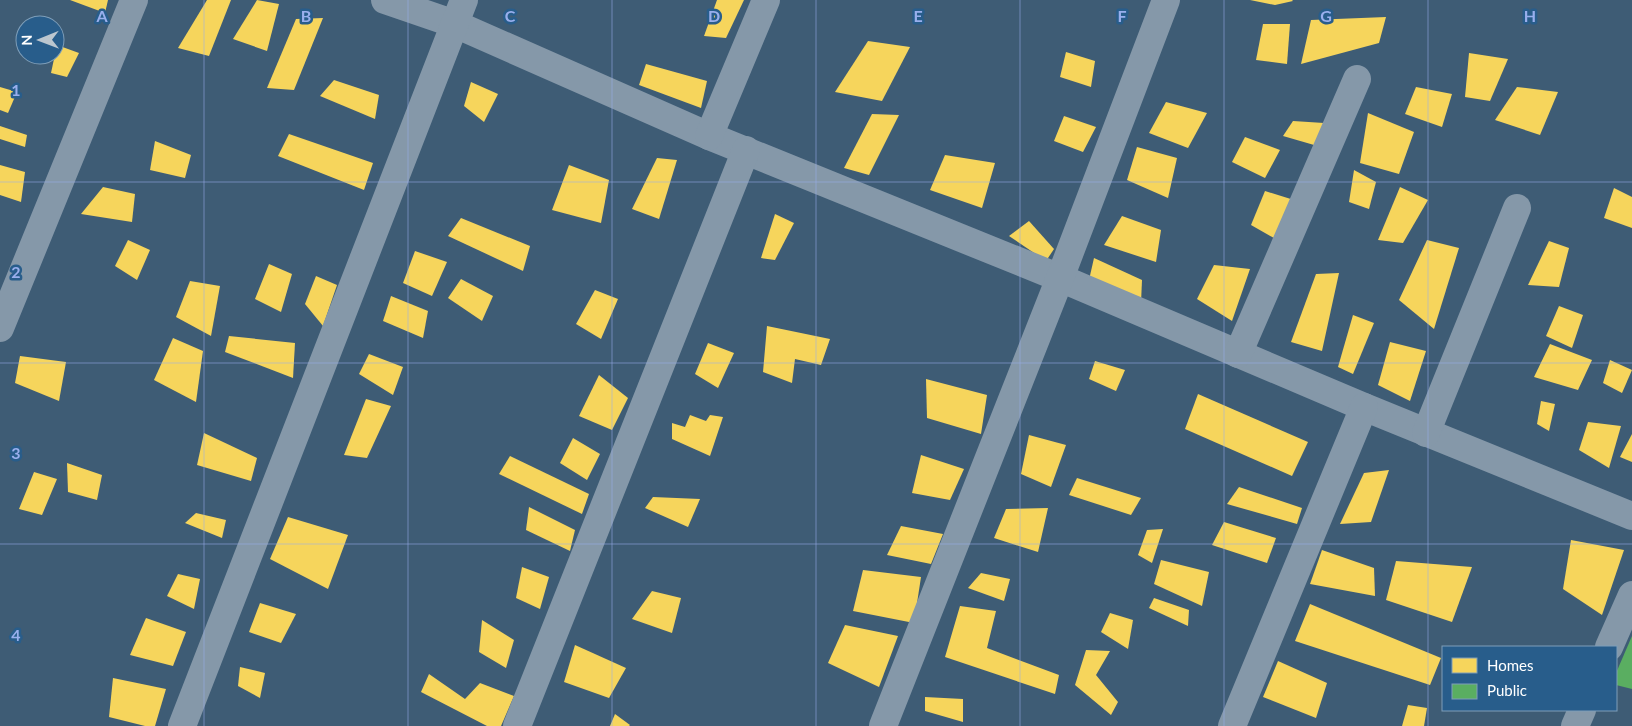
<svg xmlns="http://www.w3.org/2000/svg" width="1632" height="726" font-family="Lato,sans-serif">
  <rect width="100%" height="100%" fill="#3e5c75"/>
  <g fill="#f6d55c">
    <path d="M70,0H108L105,13Z"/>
    <path d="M207,0H231L209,56L178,48Z"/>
    <path d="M257,0L279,4L267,51L233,39Z"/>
    <path d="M717,0H744L726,38L704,36Z"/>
    <path d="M1250,0H1292L1293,1L1275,5Z"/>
    <path d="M1386,17L1379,43L1301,64L1311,20Z"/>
    <path d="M323,18L294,90L267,88L296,19Z"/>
    <path d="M1263,24H1290L1287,64L1256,60Z"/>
    <path d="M868,41L910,47L882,101L835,92Z"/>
    <path d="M57,45L79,53L67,77L51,73Z"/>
    <path d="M1066,52L1095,61L1091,87L1060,77Z"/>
    <path d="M1469,53L1508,59L1490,101L1465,97Z"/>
    <path d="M646,64L707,81L701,108L639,85Z"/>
    <path d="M334,80L379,95L375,119L320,96Z"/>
    <path d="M471,82L498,94L484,122L464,106Z"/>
    <path d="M0,87L17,92L8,113L0,110Z"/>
    <path d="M1416,87L1452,94L1442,127L1405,114Z"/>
    <path d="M1517,87L1558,92L1540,135L1495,120Z"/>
    <path d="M1166,102L1207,113L1188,148L1149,133Z"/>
    <path d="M1368,113L1414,132L1399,174L1360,163Z"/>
    <path d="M872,114L899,115L869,175L844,168Z"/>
    <path d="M1064,116L1096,127L1083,152L1054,141Z"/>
    <path d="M1293,121L1324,123L1321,147L1283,136Z"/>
    <path d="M0,126L27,135L25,147L0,139Z"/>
    <path d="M289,134L373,163L364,190L278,156Z"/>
    <path d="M1245,137L1280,150L1265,178L1232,162Z"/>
    <path d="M155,141L191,155L185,178L150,170Z"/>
    <path d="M1137,147L1177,158L1168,198L1127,180Z"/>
    <path d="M945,155L995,163L982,208L930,190Z"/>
    <path d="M657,158L677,160L659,219L632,209Z"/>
    <path d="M0,165L25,172L21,202L0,195Z"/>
    <path d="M569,165L609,180L601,223L552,210Z"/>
    <path d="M1354,170L1376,182L1369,209L1349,202Z"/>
    <path d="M103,187L135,194L132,222L81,214Z"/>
    <path d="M1400,187L1428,200L1403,243L1378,240Z"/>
    <path d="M1614,188L1632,197V228L1604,218Z"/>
    <path d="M1265,191L1294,200L1279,241L1251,225Z"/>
    <path d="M775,214L794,223L775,260L761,258Z"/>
    <path d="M1122,216L1161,230L1156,262L1104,245Z"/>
    <path d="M461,218L530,246L523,271L448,236Z"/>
    <path d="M1029,221L1054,249L1046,261L1009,236Z"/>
    <path d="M128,240L150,250L137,280L115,266Z"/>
    <path d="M1427,240L1459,248L1434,329L1399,300Z"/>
    <path d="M1549,241L1569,248L1559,287L1528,285Z"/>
    <path d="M415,251L447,262L432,296L403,283Z"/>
    <path d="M1094,258L1142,280L1141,303L1089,280Z"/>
    <path d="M269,264L292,274L281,312L255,299Z"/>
    <path d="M1214,265L1250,269L1232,321L1197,299Z"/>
    <path d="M1339,273L1322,351L1291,342L1316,274Z"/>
    <path d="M316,276L337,285L323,326L305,304Z"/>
    <path d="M461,279L493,296L482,321L448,298Z"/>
    <path d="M190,281L220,286L211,336L176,317Z"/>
    <path d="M595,290L618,299L601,339L576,324Z"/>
    <path d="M391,296L428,311L423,338L383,321Z"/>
    <path d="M1559,306L1583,315L1572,348L1546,336Z"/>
    <path d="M1353,315L1374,323L1353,374L1338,367Z"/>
    <path d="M767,326L830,339L821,365L795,359L792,383L763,372Z"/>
    <path d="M229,336L295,343L293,378L225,352Z"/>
    <path d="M173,338L203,351L196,402L154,380Z"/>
    <path d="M1390,342L1426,351L1410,401L1378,385Z"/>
    <path d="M708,343L734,353L718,388L695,374Z"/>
    <path d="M1550,344L1592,360L1578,390L1534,377Z"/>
    <path d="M369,354L403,367L393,395L359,374Z"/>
    <path d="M20,356L66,362L59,401L15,383Z"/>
    <path d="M1610,360L1632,370L1622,393L1603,383Z"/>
    <path d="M1095,361L1125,370L1116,391L1089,379Z"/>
    <path d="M599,375L628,398L612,430L579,416Z"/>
    <path d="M926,379L987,395L981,434L927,418Z"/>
    <path d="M1198,394L1308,442L1292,476L1185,429Z"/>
    <path d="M366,399L391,406L367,458L344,455Z"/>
    <path d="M1541,401L1555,404L1549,431L1537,424Z"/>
    <path d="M690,415L706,421L710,415L723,417L710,456L672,439V423L685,427Z"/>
    <path d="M1588,422L1621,426L1609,468L1579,450Z"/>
    <path d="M204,433L257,458L251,481L197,465Z"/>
    <path d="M1632,434V462L1620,457Z"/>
    <path d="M1029,435L1066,445L1051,487L1021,474Z"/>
    <path d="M573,438L600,454L587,480L560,463Z"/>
    <path d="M921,455L964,469L950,500L912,493Z"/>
    <path d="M510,456L589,494L582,514L499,474Z"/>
    <path d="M67,463L102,475L97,500L68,492Z"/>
    <path d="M1389,470L1371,522L1340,524L1364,473Z"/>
    <path d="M34,472L57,479L42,515L19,509Z"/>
    <path d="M1077,478L1141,498L1131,515L1069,495Z"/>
    <path d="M1239,487L1302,508L1297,524L1227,504Z"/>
    <path d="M653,497L700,499L688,527L645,508Z"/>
    <path d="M529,507L575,530L570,551L526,530Z"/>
    <path d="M1048,508L1038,552L994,538L1006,509Z"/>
    <path d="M196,513L226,520L222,538L185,523Z"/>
    <path d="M288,517L348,535L328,589L270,559Z"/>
    <path d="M1224,522L1276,538L1267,563L1212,545Z"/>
    <path d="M901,526L943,534L931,564L887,555Z"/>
    <path d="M1163,529L1152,563L1138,555L1147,530Z"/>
    <path d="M1571,540L1624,550L1602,615L1563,589Z"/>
    <path d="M1322,550L1374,568L1375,596L1310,584Z"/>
    <path d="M1161,560L1209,572L1202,606L1154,584Z"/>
    <path d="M1396,561L1472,567L1452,622L1386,600Z"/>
    <path d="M522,567L549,577L540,609L516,598Z"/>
    <path d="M863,570L921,577L914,623L853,611Z"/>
    <path d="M981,573L1010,579L1004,601L968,588Z"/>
    <path d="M178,574L200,579L194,609L167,596Z"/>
    <path d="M652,591L681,598L672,633L632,619Z"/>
    <path d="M1154,598L1189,610L1188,626L1149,608Z"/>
    <path d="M260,603L296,614L281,643L249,632Z"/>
    <path d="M1310,604L1441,658L1430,685L1295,641Z"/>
    <path d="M960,606L996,611L987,648L1059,675L1055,694L945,657Z"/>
    <path d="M1110,613L1133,620L1128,649L1101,632Z"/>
    <path d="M146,618L186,632L173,666L130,655Z"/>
    <path d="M482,620L514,640L506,668L479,652Z"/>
    <path d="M845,625L898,636L879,687L828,663Z"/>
    <path d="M575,645L626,668L609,698L564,682Z"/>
    <path d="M1086,650L1110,651L1096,675L1118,702L1111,715L1075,685Z"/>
    <path d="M1278,661L1327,683L1316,718L1263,697Z"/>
    <path d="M240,667L265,673L260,698L238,686Z"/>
    <path d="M429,674L465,699L480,683L514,696L501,726H487L421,692Z"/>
    <path d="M113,678L166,689L155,726H145L109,717Z"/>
    <path d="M925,697L963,699V722L925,711Z"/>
    <path d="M1408,705L1427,708L1424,726H1402Z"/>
    <path d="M615,714L630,725L629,726H610Z"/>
  </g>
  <path fill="#5aae61" d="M1632,636V689L1616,685V673Z"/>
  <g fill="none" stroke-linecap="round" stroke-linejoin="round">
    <g stroke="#8598a9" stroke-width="28">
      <path d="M385,0L455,24L709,136L1060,278L1364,407L1632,516"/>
      <path d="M709,136L766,0"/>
      <path d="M0,328L134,0"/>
      <path d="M1238,354L1357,79"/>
      <path d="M1426,433L1517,208"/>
      <path d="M1609,647L1632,595"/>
      <path d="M182,726L464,0"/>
      <path d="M517,726L746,150"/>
      <path d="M883,726L1060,278L1166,0"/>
      <path d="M1232,726L1364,407"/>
      <path d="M1575,726L1582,710"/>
    </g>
  </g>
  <path fill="none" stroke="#99afed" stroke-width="1" stroke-opacity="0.55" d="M204,0V726M408,0V726M612,0V726M816,0V726M1020,0V726M1224,0V726M1428,0V726M0,182H1632M0,363H1632M0,544H1632"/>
  <g font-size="16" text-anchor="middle" font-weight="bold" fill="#99afed" stroke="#285d8b" stroke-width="5" stroke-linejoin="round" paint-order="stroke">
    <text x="102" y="22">A</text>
    <text x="306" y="22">B</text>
    <text x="510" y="22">C</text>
    <text x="714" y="22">D</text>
    <text x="918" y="22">E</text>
    <text x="1122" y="22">F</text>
    <text x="1326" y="22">G</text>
    <text x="1530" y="22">H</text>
    <text x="16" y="96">1</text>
    <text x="16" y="278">2</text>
    <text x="16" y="459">3</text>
    <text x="16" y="641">4</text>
  </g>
  <rect x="1442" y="646" width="175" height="65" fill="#285d8b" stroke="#7e9eb9"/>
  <rect x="1452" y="658" width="25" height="15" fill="#f6d55c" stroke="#7e9eb9"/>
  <text x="1487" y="671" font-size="15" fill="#ffffff">Homes</text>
  <rect x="1452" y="684" width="25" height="15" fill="#5aae61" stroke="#7e9eb9"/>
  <text x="1487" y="696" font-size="15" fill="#ffffff">Public</text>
  <g transform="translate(40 40) rotate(269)"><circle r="24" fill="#285d8b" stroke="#7e9eb9"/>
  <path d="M0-4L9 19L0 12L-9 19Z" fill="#bbc6cf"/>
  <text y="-8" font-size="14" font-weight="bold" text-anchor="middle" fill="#ffffff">N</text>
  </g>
</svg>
